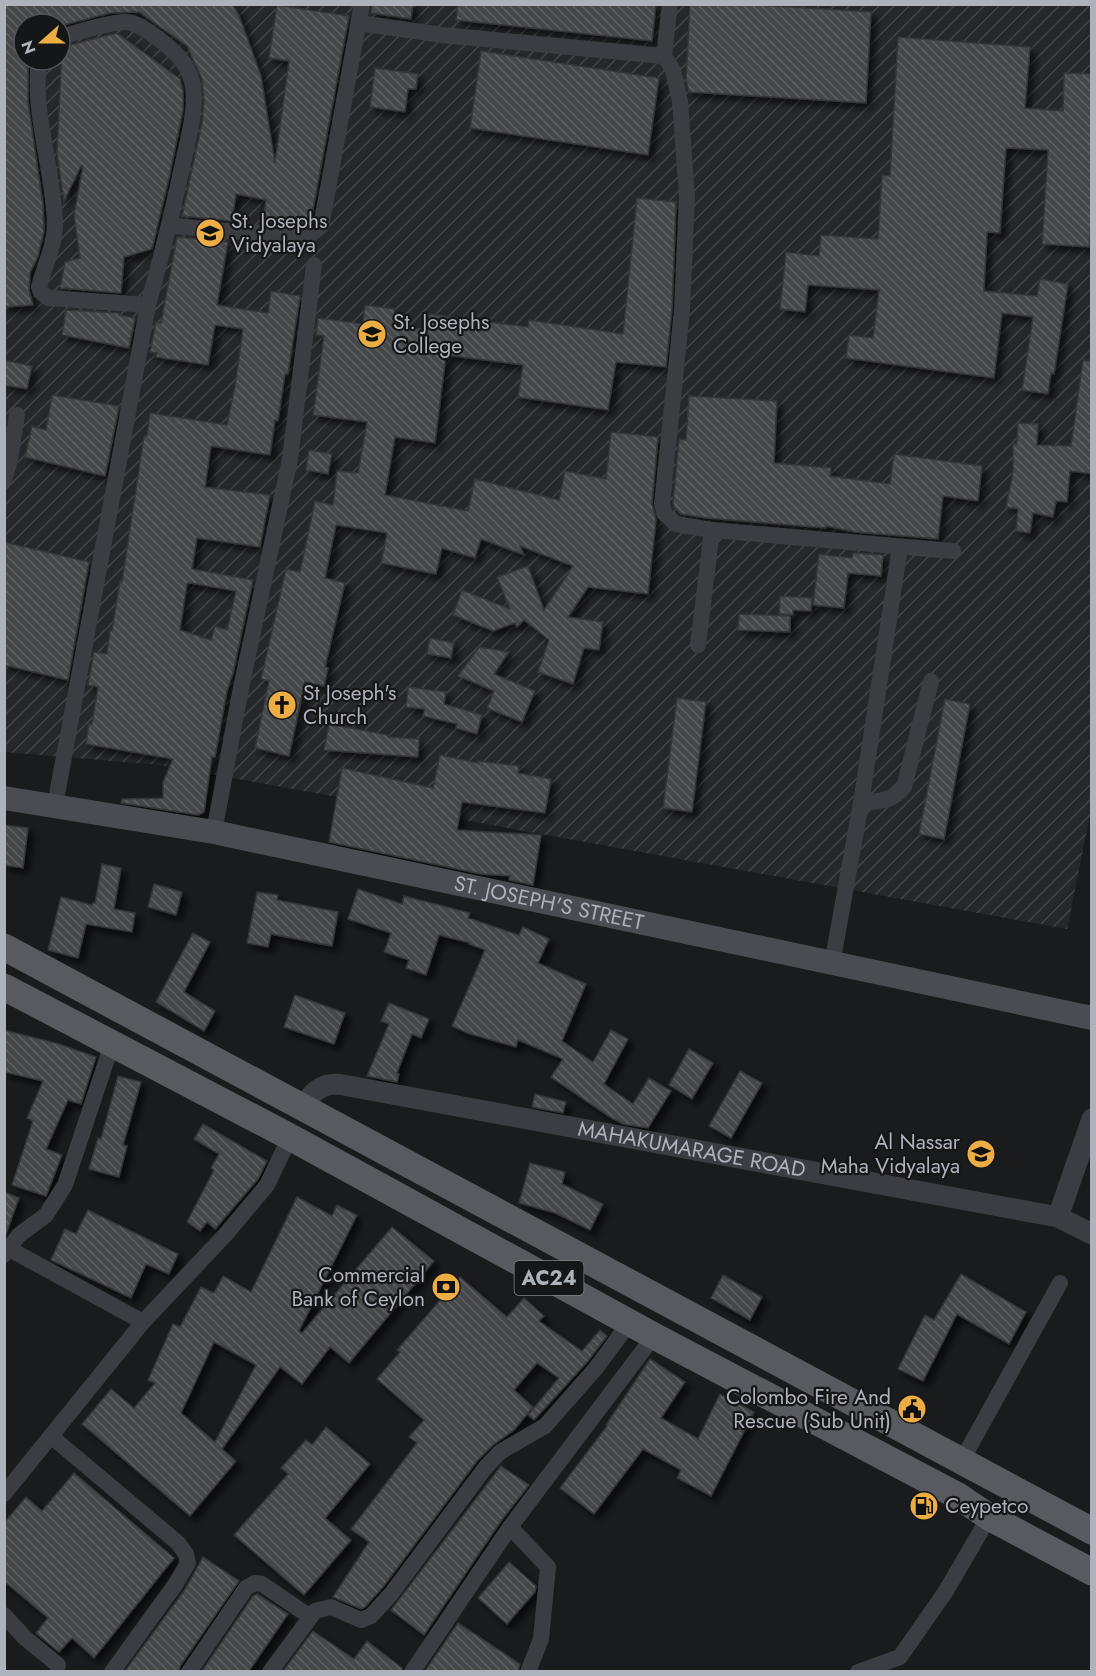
<svg xmlns="http://www.w3.org/2000/svg" width="1096" height="1676" font-family="Jost,sans-serif">
  <defs>
    <pattern id="industrial-furrows" width="10" height="10" patternUnits="userSpaceOnUse" patternTransform="scale(1.5)"><rect width="10" height="10" fill="#26272a"/><path d="M-1 1l2-2M0 10L10 0M9 11l2-2" fill="none" stroke="#434447"/></pattern>
    <pattern id="building-back-hatch" width="6" height="6" patternUnits="userSpaceOnUse" patternTransform="scale(1.5)"><rect width="6" height="6" fill="#45464a"/><path d="M-1 5l2 2M0 0l6 6M5-1l2 2" fill="none" stroke="#5d5e62"/></pattern>
    <filter id="shadow"><feDropShadow dx="5.5" dy="5.5" stdDeviation="3" flood-color="#0009"/></filter>
  </defs>
  <rect width="100%" height="100%" fill="#1a1b1d"/>
  <path fill="url(#industrial-furrows)" fill-rule="evenodd" d="M4,5H1091L1092,805L1067,929L160,765L5,752ZM24,24H60V60H24Z"/>
  <g fill="url(#building-back-hatch)" stroke="#353539" stroke-width="1.5" fill-rule="evenodd" filter="url(#shadow)">
    <path d="M4,4H232L239,15L261,76L275,163L289,61L269,58L277,5L349,16L311,220L306,223L263,222L266,200L236,194L232,221L182,216L202,123L204,100L202,79L187,46L139,12L110,13L60,26V24H24V60H28V102L43,205L44,231L38,256L30,273L29,290L33,305L4,307Z"/>
    <path d="M372,4H413L411,19L371,13Z"/>
    <path d="M458,4H656L652,41L456,20Z"/>
    <path d="M690,4H743L871,12L866,103L689,92L686,80Z"/>
    <path d="M117,33L180,79L183,91V110L169,178L152,249L124,257L121,293L60,288L65,262L80,258L74,215L83,166H81L64,201L57,153L62,47Z"/>
    <path d="M898,37L1030,47L1025,108L1063,111L1064,73L1092,74V209L1089,247L1042,244L1048,150L1006,148L1000,233L987,232L984,291L1037,296L1040,279L1068,284L1054,374L1051,373L1048,394L1022,390L1033,317L1002,313L994,378L846,358L849,335L873,338L879,290L808,285L805,312L780,309L786,252L819,256L821,235L878,239L882,175L890,176Z"/>
    <path d="M481,51L659,78L648,155L470,128Z"/>
    <path d="M375,68L418,74L416,89H408L405,112L370,107Z"/>
    <path d="M637,198L676,202L672,309L666,367L616,362L608,410L518,397L523,365L446,355L435,443L395,437L385,495L468,511L475,479L559,500L565,471L606,479L611,432L658,437L652,503L656,520L648,594L588,587L568,617L603,622L599,650L584,648L573,684L538,672L549,640L524,620L517,627L515,623L493,631L453,615L462,590L510,609L497,577L528,566L544,610L573,566L520,546L524,555L481,539L475,558L442,548L436,574L381,563L387,533L336,525L325,578L345,583L325,667L328,668L324,686L305,682L289,756L255,748L269,681L261,679L286,569L300,572L315,501L333,505L337,471L358,473L367,422L313,415L324,336L316,335L318,318L363,324L365,305L395,309L393,325L427,330L429,314L528,327L529,320L623,334Z"/>
    <path d="M177,237L228,242L217,305L268,313L271,291L300,296L288,374H285L278,421L275,420L270,455L211,446L205,487L270,495L260,547L197,538L192,569L253,580L233,673L227,691L215,757H212L204,812L198,815L121,803L122,799L163,798V782L173,759L86,744L89,724H92L98,687L88,685L94,652L107,654L110,631H112L120,581L122,582L144,436H147L150,413L227,425L235,386L243,329L215,325L208,365L156,357L157,353L150,352L156,322L161,323ZM190,583L236,591L227,630L215,626L211,640L180,630L187,584Z"/>
    <path d="M66,310L119,313V315L135,318L129,348L62,335Z"/>
    <path d="M4,360L32,366L27,389L4,385Z"/>
    <path d="M1083,360L1092,361V474L1070,471L1067,502L1056,501L1053,517L1033,513L1030,533L1016,531L1018,509L1006,507L1013,473V444H1017L1018,423L1038,424L1037,445L1071,446Z"/>
    <path d="M52,395L119,406L105,476L25,457L32,426L46,430Z"/>
    <path d="M689,396L777,401L774,463L831,468L830,476L890,484L894,454L982,466L978,501L943,496L938,539L855,532L826,526V528L707,518L681,514L674,507L673,503L679,439L686,440Z"/>
    <path d="M309,450L332,454L328,474L306,470Z"/>
    <path d="M4,542L89,562L68,680L4,665Z"/>
    <path d="M853,553L883,555L881,576L848,573L844,608L813,605L819,554L852,558Z"/>
    <path d="M780,596L812,598L811,611L793,610V615L779,614Z"/>
    <path d="M739,614L790,616V632L738,630Z"/>
    <path d="M430,638L454,643L451,658L427,654Z"/>
    <path d="M479,647L509,652L494,674L535,691L522,722L487,708L494,691L458,676Z"/>
    <path d="M408,687L446,692L444,704L482,715L477,734L456,728L457,724L423,716L425,709L406,707Z"/>
    <path d="M677,698L706,702L692,812L663,808Z"/>
    <path d="M945,699L970,704L944,839L919,834Z"/>
    <path d="M329,724L388,735V737L419,739L418,757L324,750Z"/>
    <path d="M440,755L478,763V761L519,766L518,773L551,779L545,813L462,802L457,830L541,835L533,885L509,880L510,876L481,874L329,842L342,768L433,788Z"/>
    <path d="M4,825L28,828L23,868L4,865Z"/>
    <path d="M102,864L121,868L114,909L135,913L132,932L86,924L78,958L48,950L61,897L92,905L93,903H95Z"/>
    <path d="M154,884L182,892L176,915L148,907Z"/>
    <path d="M358,889L402,904L404,896L470,913L468,918L519,935L523,927L549,939L538,963L586,984L562,1041L593,1062L611,1030L628,1039L604,1084L633,1104L649,1078L671,1091L648,1128L623,1124L610,1117L551,1077L563,1059L518,1040L516,1047L467,1033L452,1026L485,950L469,944L470,943L439,935L426,975L406,968L409,960L384,952L391,933L348,919Z"/>
    <path d="M257,892L278,895L277,900L338,912L332,946L271,934L268,947L247,943Z"/>
    <path d="M193,933L210,942L184,992L215,1011L204,1031L156,1002Z"/>
    <path d="M295,995L345,1013L334,1044L284,1027Z"/>
    <path d="M389,1003L429,1019L421,1038L412,1034L397,1073L399,1074L397,1082L367,1076L389,1024L381,1021Z"/>
    <path d="M4,1030L59,1044L96,1057L81,1104L68,1100L46,1149L62,1155L46,1196L12,1185L33,1121L27,1118L43,1081L4,1072Z"/>
    <path d="M689,1049L713,1063L692,1099L669,1085Z"/>
    <path d="M740,1071L762,1083L731,1138L709,1126Z"/>
    <path d="M118,1076L141,1082L123,1145L127,1146L119,1177L89,1169L98,1138L101,1139Z"/>
    <path d="M535,1094L566,1102L563,1113L532,1107Z"/>
    <path d="M203,1124L267,1161L258,1179L215,1229L207,1222L200,1231L187,1222L214,1170L211,1168L219,1154L194,1139Z"/>
    <path d="M530,1163L565,1172L562,1184L603,1204L590,1230L555,1213L519,1203Z"/>
    <path d="M4,1192L19,1198L6,1234H4Z"/>
    <path d="M297,1197L332,1216L337,1205L357,1215L299,1331L302,1333L392,1227L434,1261L349,1363L330,1347L302,1384L280,1367L222,1449L236,1461L190,1516L82,1424L111,1389L134,1408L155,1383L148,1380L173,1324L180,1327L201,1287L214,1293L223,1276L251,1292ZM214,1342L256,1365L215,1442L181,1413Z"/>
    <path d="M88,1210L178,1254L169,1274L146,1264L131,1298L51,1260L65,1229L76,1234Z"/>
    <path d="M961,1274L1026,1312L1009,1344L957,1314L923,1381L898,1369L925,1315L934,1320Z"/>
    <path d="M723,1275L762,1297L750,1320L711,1298Z"/>
    <path d="M460,1277L507,1317L524,1298L544,1316L539,1321L582,1351L600,1330L607,1336L588,1361L534,1420L528,1415L559,1378L537,1363L514,1390L533,1407L514,1430L493,1445L477,1461L383,1587L365,1607L361,1609L333,1597L369,1542L351,1529L417,1443L409,1437L424,1420L377,1379L400,1352L397,1350Z"/>
    <path d="M650,1359L685,1382L661,1418L698,1439L720,1394L754,1412L711,1496L677,1478L681,1470L643,1449L594,1514L560,1488L607,1426L606,1425Z"/>
    <path d="M326,1427L370,1464L325,1518L351,1540L304,1595L234,1535L288,1474L281,1468L306,1440L312,1445Z"/>
    <path d="M501,1466L529,1485L501,1521L424,1635L391,1610Z"/>
    <path d="M74,1473L174,1558L94,1658L72,1638L59,1652L36,1633L48,1618L4,1581V1523L26,1497L42,1511Z"/>
    <path d="M203,1557L239,1581L180,1666L179,1671H125L184,1591Z"/>
    <path d="M509,1562L536,1586L535,1592L507,1624L478,1598Z"/>
    <path d="M257,1594L288,1614L249,1671H202L253,1596Z"/>
    <path d="M458,1623L520,1664L518,1671H425Z"/>
    <path d="M313,1631L354,1659L367,1641L402,1668V1671H283Z"/>
  </g>
  <g fill="none" stroke-linecap="round" stroke-linejoin="round">
    <g stroke="#3c3d42" stroke-width="16">
      <path d="M359,23L442,35L664,56L673,70L680,101L687,197L682,310L662,504L664,513L676,524L712,530L953,551"/>
      <path d="M664,56L670,4"/>
      <path d="M39,60C32,115 54,170 55,224C55,246 44,266 39,287L41,292L48,298L148,305"/>
      <path d="M169,229L175,226L239,232L308,234L314,232L321,226L362,4"/>
      <path d="M4,480L10,460L17,415"/>
      <path d="M698,645L712,530"/>
      <path d="M861,803C877,801 893,802 904,787L931,681"/>
      <path d="M55,805L148,305C161,258 173,210 183,163C188,139 198,105 192,81C187,62 174,51 159,39C150,33 138,23 127,22C111,21 76,33 60,37"/>
      <path d="M214,832L241,688L290,459L314,265"/>
      <path d="M832,964L861,803L900,547"/>
      <path d="M4,1246L143,1322"/>
      <path d="M4,1255L19,1235L46,1215L65,1185L112,1044"/>
      <path d="M52,1437L178,1543L186,1554L188,1563L175,1585L112,1672"/>
      <path d="M961,1462L1060,1283"/>
      <path d="M4,1494L143,1322L226,1234L267,1185L290,1137"/>
      <path d="M510,1527L548,1567L541,1639L528,1672"/>
      <path d="M4,1615L24,1637L58,1665"/>
      <path d="M189,1672L246,1588L255,1583L262,1584L309,1616"/>
      <path d="M270,1672L315,1611L331,1607L361,1620L371,1616L391,1594L485,1468L500,1452L545,1426L596,1368L630,1322"/>
      <path d="M412,1672L510,1527L654,1336"/>
      <path d="M858,1672L900,1657L946,1591L989,1517"/>
    </g>
    <g stroke="#3c3d42" stroke-width="21">
      <path id="s1" d="M303,1107C312,1093 319,1084 338,1084L1058,1217L1092,1234"/>
      <path d="M1058,1217L1092,1119"/>
    </g>
    <path stroke="#4a4c51" stroke-width="24" id="s2" d="M4,798L214,832L1092,1018"/>
    <g stroke="#585a60" stroke-width="27">
      <path d="M4,947L1092,1531"/>
      <path d="M4,987L290,1137L654,1336L958,1496L989,1517L1092,1572"/>
    </g>
  </g>
  <defs>
    <g id="school-disc" transform="scale(1.5)"><circle r="9.5" fill="#ebad44" stroke="#151618"/><path d="M0-5L7-2L0 1L-7-2ZM-4 1L0 2.5L4 1V4Q0 6-4 4Z" fill="#111"/></g>
    <g id="church-disc" transform="scale(1.5)"><circle r="9.5" fill="#ebad44" stroke="#151618"/><path d="M-1.2-6h2.4v3.5h3.3v2.4h-3.3V6h-2.4V-.1h-3.3v-2.4h3.3Z" fill="#111"/></g>
    <g id="bank-disc" transform="scale(1.5)"><circle r="9.5" fill="#ebad44" stroke="#151618"/><path d="M-6-4H6V4H-6ZM0-2.3a2.3 2.3 0 1 0 0 4.6a2.3 2.3 0 1 0 0-4.6Z" fill="#111"/></g>
    <g id="civic-disc" transform="scale(1.5)"><circle r="9.5" fill="#ebad44" stroke="#151618"/><path d="M-.6-6.5H3V-4.5H.6V-3L4-1V1h2V6H-6V1h2V-1L-.6-3ZM-1.2 2.5V6h2.4V2.5Z" fill="#111"/></g>
    <g id="fuel-disc" transform="scale(1.5)"><circle r="9.5" fill="#ebad44" stroke="#151618"/><path d="M-5.5-6h7V0h2V4h1.3V-2.5L3-4.5l.8-.8L6-3V5H2.5V1h-1V6h-7ZM-4.2-4.7v3.2H.2V-4.7Z" fill="#111"/></g>
  </defs>
  <g fill-rule="evenodd">
    <use href="#school-disc" x="210" y="233"/>
    <use href="#school-disc" x="372" y="334"/>
    <use href="#church-disc" x="282" y="705"/>
    <use href="#school-disc" x="981" y="1154"/>
    <use href="#bank-disc" x="446" y="1287"/>
    <use href="#civic-disc" x="912" y="1409"/>
    <use href="#fuel-disc" x="924" y="1506"/>
  </g>
  <g text-anchor="middle" stroke-width="4.5" stroke-linejoin="round" paint-order="stroke">
    <rect fill="#151618" stroke="#80838a" stroke-width="1.5" x="514.5" y="1261" width="69" height="34" rx="4.5"/>
    <g font-size="20" font-weight="bold" fill="#aeb2bb">
      <text x="549" y="1285">AC24</text>
    </g>
    <g font-size="21" fill="#aeb2bb" stroke="#151618" text-anchor="start">
      <text x="231" y="228">St. Josephs<tspan x="231" dy="24">Vidyalaya</tspan></text>
      <text x="393" y="329">St. Josephs<tspan x="393" dy="24">College</tspan></text>
      <text x="303" y="700">St Joseph's<tspan x="303" dy="24">Church</tspan></text>
      <text x="960" y="1149" text-anchor="end">Al Nassar<tspan x="960" dy="24">Maha Vidyalaya</tspan></text>
      <text x="425" y="1282" text-anchor="end">Commercial<tspan x="425" dy="24">Bank of Ceylon</tspan></text>
      <text x="891" y="1404" text-anchor="end">Colombo Fire And<tspan x="891" dy="24">Rescue (Sub Unit)</tspan></text>
      <text x="945" y="1513">Ceypetco</text>
    </g>
    <g font-size="21" fill="#aeb2bb" stroke="#151618">
      <text dy="7" stroke="none"><textPath href="#s2" startOffset="555">ST. JOSEPH'S STREET</textPath></text>
      <text dy="7" stroke="none"><textPath href="#s1" startOffset="404">MAHAKUMARAGE ROAD</textPath></text>
    </g>
  </g>
  <rect width="1096" height="1676" fill="none" stroke="#aeb2bb" stroke-width="12"/>
  <g transform="translate(42 42) rotate(249)"><circle r="28" fill="#151618" stroke="#525459" stroke-width="1.5"/>
  <path d="M0-4.5L10 22L0 15L-10 22Z" fill="#ebad44"/>
  <text y="-9" font-size="16" font-weight="bold" text-anchor="middle" fill="#aeb2bb">N</text>
  </g>
</svg>
